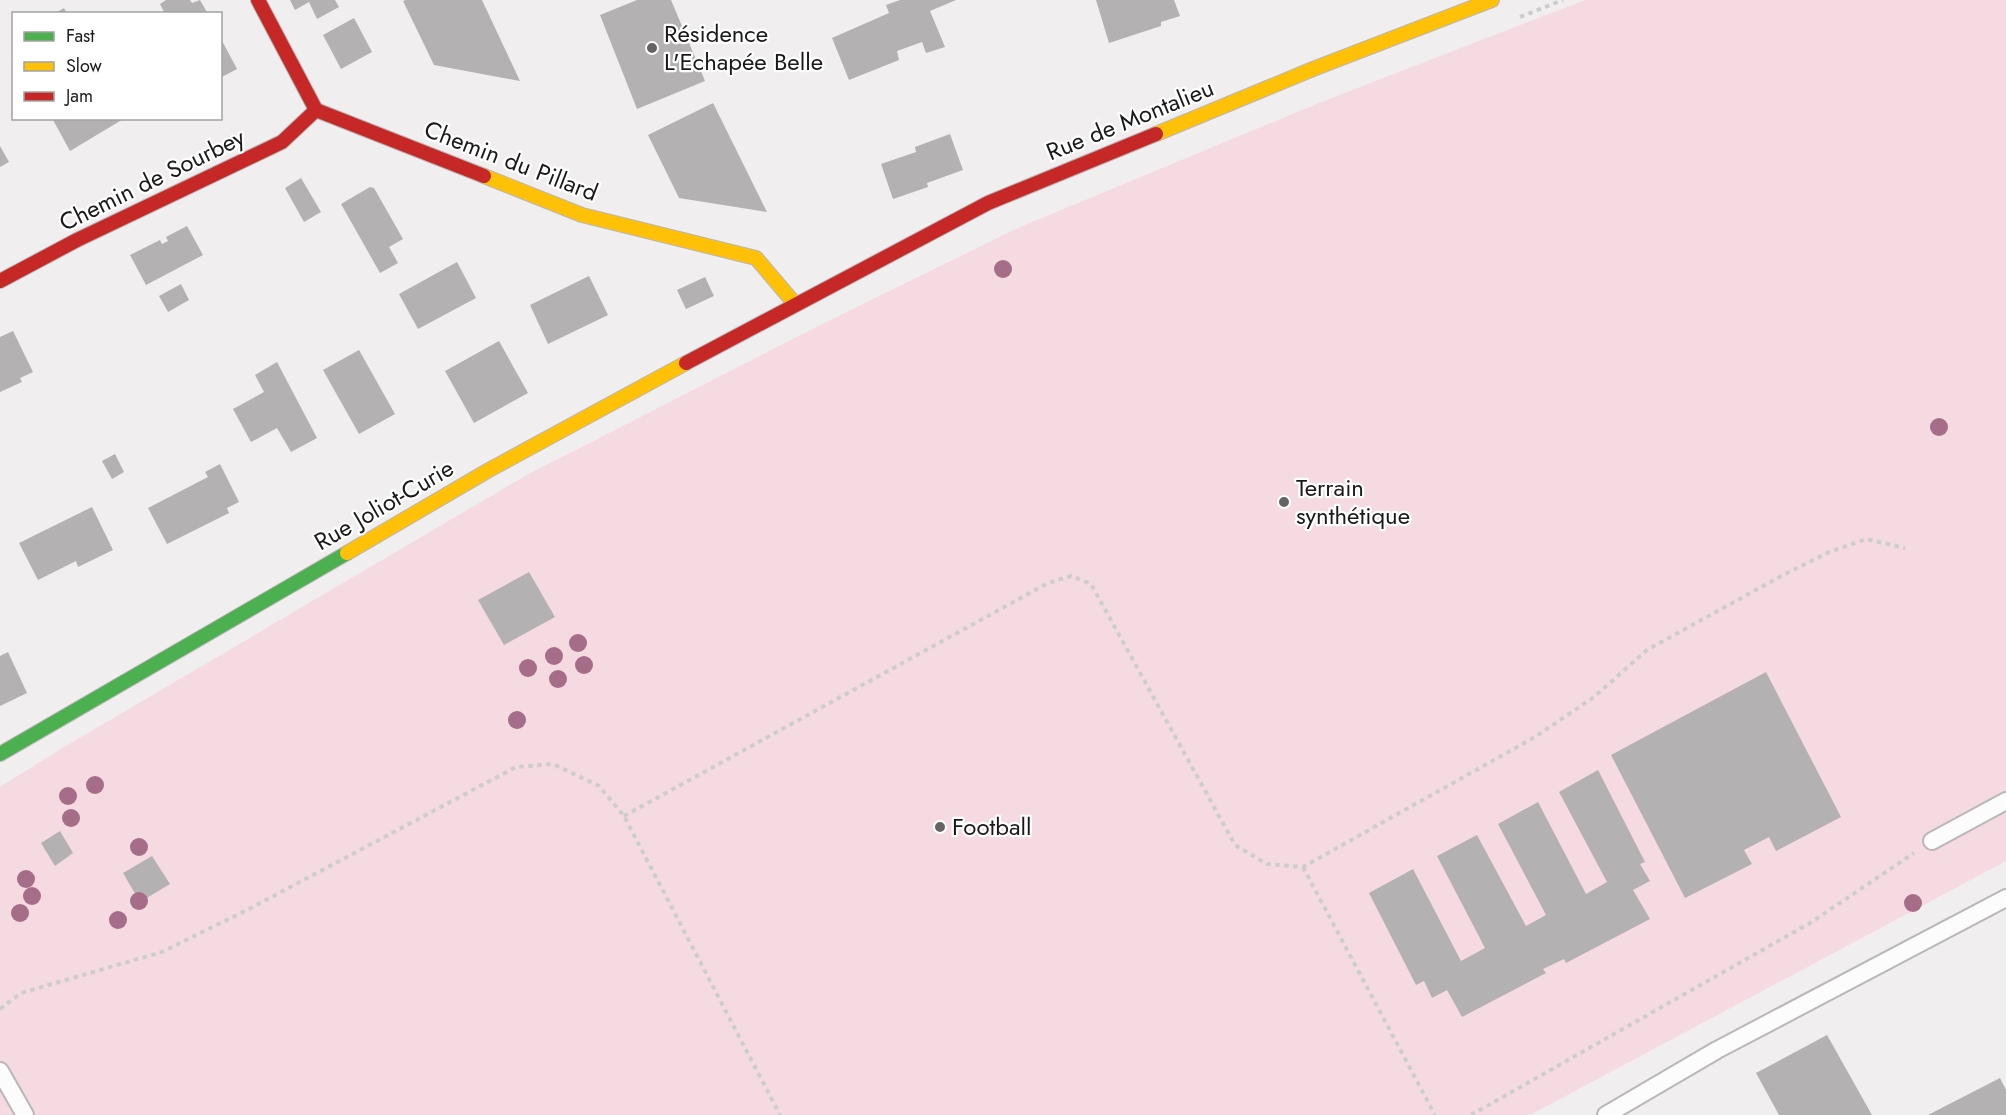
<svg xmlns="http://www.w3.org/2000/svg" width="2006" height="1115" font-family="Jost,sans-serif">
  <rect width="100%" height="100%" fill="#f1eeef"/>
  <path fill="#f5dae1" d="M1585,0H2006V861L1530,1115H0V787L59,750L525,476L818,326L1020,227L1324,101Z"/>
  <g fill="#b3b1b1">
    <path d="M166,0H190L192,3L200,0L208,14H165L160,4Z"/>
    <path d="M290,0H335L339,7L317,19L309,2L295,10Z"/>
    <path d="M406,0H482L520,81L434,65L403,1Z"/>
    <path d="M637,0H671L705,81L637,109L600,15Z"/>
    <path d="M900,0H956L930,11L945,47L926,53L922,42L897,51L899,60L849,80L832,38L889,13L886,5Z"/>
    <path d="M1096,0H1174L1180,16L1161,22V26L1109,43Z"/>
    <path d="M64,8L67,14H54Z"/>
    <path d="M354,18L372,52L341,69L323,35Z"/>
    <path d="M220,37L237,69L220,78Z"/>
    <path d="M713,103L767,212L679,198L648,135Z"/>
    <path d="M52,118H125L70,151Z"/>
    <path d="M950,134L963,170L927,183L928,187L893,199L881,164L916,152L915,147Z"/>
    <path d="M0,146L9,162L0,167Z"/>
    <path d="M301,178L321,212L304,222L285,188Z"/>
    <path d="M370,187L374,188L403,239L389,247L398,263L380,273L341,204Z"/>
    <path d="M187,226L203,255L146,285L130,255L160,240L162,244L168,241L166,237Z"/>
    <path d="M457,262L476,298L418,329L399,294Z"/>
    <path d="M589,276L608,315L548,344L530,305Z"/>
    <path d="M705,277L714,296L686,309L677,290Z"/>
    <path d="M181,284L189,300L168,312L159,296Z"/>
    <path d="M13,331L33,372L20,378L22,382L0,392V337Z"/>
    <path d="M499,341L528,393L474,423L445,371Z"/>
    <path d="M359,350L395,414L359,434L323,370Z"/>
    <path d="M277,362L317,438L291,452L277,428L251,442L233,409L264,392L255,375Z"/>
    <path d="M115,454L124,472L112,479L102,461Z"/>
    <path d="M220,464L239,502L227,508L229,513L167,544L148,508L208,477L205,472Z"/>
    <path d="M92,507L113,550L78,567L76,561L38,580L19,543Z"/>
    <path d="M529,572L555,617L504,645L478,600Z"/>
    <path d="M8,652L27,693L0,706V656Z"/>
    <path d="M1766,672L1841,817L1776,851L1769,837L1744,850L1752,864L1685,898L1611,755Z"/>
    <path d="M1598,770L1645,862L1640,864L1650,881L1633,890L1650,919L1566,963L1564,959L1543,969L1546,973L1462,1017L1447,990L1432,998L1424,981L1416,985L1369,893L1413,869L1461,961L1485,948L1437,856L1477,835L1526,926L1546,915L1498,824L1538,802L1586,894L1607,882L1559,792Z"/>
    <path d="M60,831L73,853L55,866L41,843Z"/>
    <path d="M152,856L170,884L140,902L123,873Z"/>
    <path d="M1827,1035L1872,1115H1779L1756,1073Z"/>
    <path d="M2000,1078L2006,1090V1115H1928Z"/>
  </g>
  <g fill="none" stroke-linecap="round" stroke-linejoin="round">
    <g stroke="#b9b7b7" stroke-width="20">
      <g id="lane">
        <path d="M1932,841L2006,801"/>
        <path d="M0,1071L25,1115"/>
        <path d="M1606,1115L1717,1050L2006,898"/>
      </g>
    </g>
    <g stroke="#b9b7b7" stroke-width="16">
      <path id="fast" d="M0,754L347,553"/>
    </g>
    <g stroke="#b9b7b7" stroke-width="16">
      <g id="slow">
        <path d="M1156,134L1313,69L1492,0"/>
        <path d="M484,176L582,215L756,258L795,304"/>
        <path d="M347,553L489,470L686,363"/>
      </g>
    </g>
    <g stroke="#b9b7b7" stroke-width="16">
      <g id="jam">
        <path d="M258,0L316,110L484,176"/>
        <path d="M0,281L77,240L282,142L316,110"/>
        <path d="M686,363L988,203L1156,134"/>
      </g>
    </g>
    <g stroke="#cecdcd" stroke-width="4" stroke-dasharray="4.5 4.5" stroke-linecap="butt">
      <path d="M1520,17L1563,0"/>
      <path d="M624,816L1048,583L1071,576L1091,584L1235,845L1267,864L1303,867L1535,737L1594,697L1647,650L1783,575L1827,553L1866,539L1905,548"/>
      <path d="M1303,867L1435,1115"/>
      <path d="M0,1009L21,993L162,952L251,908L516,767L553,764L599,786L624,816L780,1115"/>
      <path d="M1471,1115L1810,923L1914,853"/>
    </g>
    <use href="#lane" stroke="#fdfcfd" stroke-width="16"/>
    <use href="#fast" stroke="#4caf50" stroke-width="14"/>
    <use href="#slow" stroke="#ffc107" stroke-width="14"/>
    <use href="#jam" stroke="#c62828" stroke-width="14"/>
  </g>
  <g fill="#a56d88">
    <circle cx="1003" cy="269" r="9"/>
    <circle cx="1939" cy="427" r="9"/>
    <circle cx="578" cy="643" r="9"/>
    <circle cx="554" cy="656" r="9"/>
    <circle cx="584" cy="665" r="9"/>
    <circle cx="528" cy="668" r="9"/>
    <circle cx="558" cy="679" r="9"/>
    <circle cx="517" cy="720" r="9"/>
    <circle cx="95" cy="785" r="9"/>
    <circle cx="68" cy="796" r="9"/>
    <circle cx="71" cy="818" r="9"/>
    <circle cx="139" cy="847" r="9"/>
    <circle cx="26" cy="879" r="9"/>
    <circle cx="32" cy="896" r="9"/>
    <circle cx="139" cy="901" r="9"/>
    <circle cx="1913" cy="903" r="9"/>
    <circle cx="20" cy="913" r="9"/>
    <circle cx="118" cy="920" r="9"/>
  </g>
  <g fill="#656364" stroke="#fff" stroke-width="2">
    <circle cx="652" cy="48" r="6"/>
    <circle cx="1284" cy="502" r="6"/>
    <circle cx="940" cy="827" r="6"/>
  </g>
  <g text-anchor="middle" stroke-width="4.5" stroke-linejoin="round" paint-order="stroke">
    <g font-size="24" fill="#1a1819" stroke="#fff" text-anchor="start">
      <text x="664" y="42">Résidence<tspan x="664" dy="28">L'Echapée Belle</tspan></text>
      <text x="1296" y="496">Terrain<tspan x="1296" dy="28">synthétique</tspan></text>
      <text x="952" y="835">Football</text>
    </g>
    <g font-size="24" fill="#1a1819" stroke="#fff">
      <text transform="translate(1130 120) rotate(-22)" y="8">Rue de Montalieu</text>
      <text transform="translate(511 161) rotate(21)" y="8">Chemin du Pillard</text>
      <text transform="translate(152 180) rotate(-26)" y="8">Chemin de Sourbey</text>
      <text transform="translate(384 505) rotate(-30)" y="8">Rue Joliot-Curie</text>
    </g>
  </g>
  <rect x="12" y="12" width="210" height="108" fill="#ffffff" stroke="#a3a3a3" stroke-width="1.5"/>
  <rect x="24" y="32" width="30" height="9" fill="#4caf50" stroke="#a3a3a3" stroke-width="1.5"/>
  <text x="66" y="42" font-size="18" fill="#1a1819">Fast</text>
  <rect x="24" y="62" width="30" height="9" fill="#ffc107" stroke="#a3a3a3" stroke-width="1.5"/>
  <text x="66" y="72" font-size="18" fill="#1a1819">Slow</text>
  <rect x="24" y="92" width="30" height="9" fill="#c62828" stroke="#a3a3a3" stroke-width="1.5"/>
  <text x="66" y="102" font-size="18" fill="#1a1819">Jam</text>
</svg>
